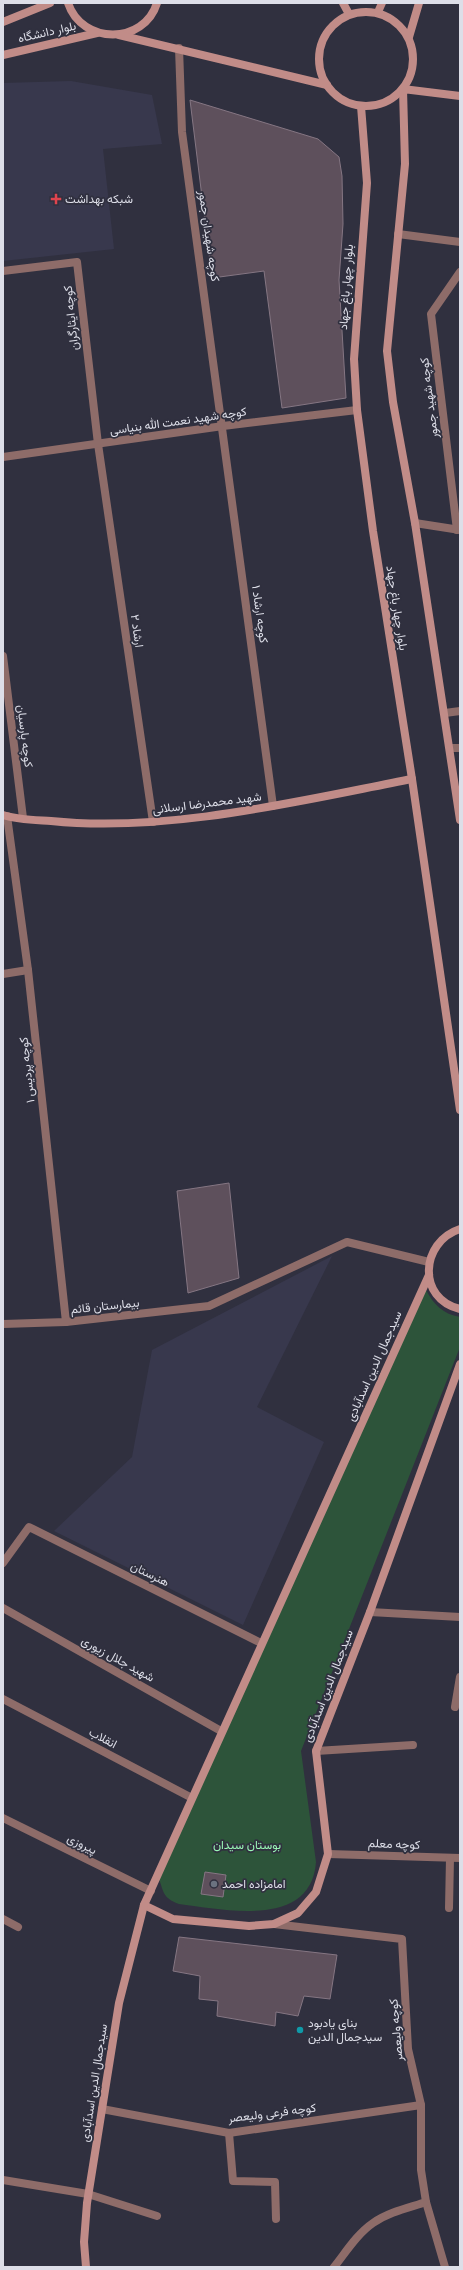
<svg xmlns="http://www.w3.org/2000/svg" width="463" height="2270" font-family="Overpass,Vazirmatn,sans-serif">
  <rect width="100%" height="100%" fill="#30303f"/>
  <g fill="#38384d">
    <path d="M71,81L152,95L162,144L103,149L114,249L3,261V83Z"/>
    <path d="M332,1256L257,1407L324,1442L243,1625L54,1531L132,1457L152,1350Z"/>
  </g>
  <path fill="#2d543a" d="M426,1290C434,1305 443,1314 460,1317V1347L301,1751L316,1862C311,1930 222,1909 179,1904C163,1898 164,1893 159,1879Z"/>
  <g fill="#5e505c" stroke="#857683">
    <path d="M190,100L318,139L339,157L342,176L343,224L339,280L346,398L282,408L264,271L212,278Z"/>
    <path d="M229,1183L239,1278L188,1293L177,1191Z"/>
    <path d="M205,1872L226,1875L223,1897L201,1894Z"/>
    <path d="M179,1937L337,1955L330,1999L304,1996L298,2016L276,2012L275,2026L217,2016L218,2001L199,1999L200,1976L173,1971Z"/>
  </g>
  <g fill="none" stroke-linecap="round" stroke-linejoin="round">
    <g stroke="#8e6c69" stroke-width="8">
      <path d="M179,48L182,132L273,806"/>
      <path d="M398,234L460,242"/>
      <path d="M3,271L77,262L98,444L153,822"/>
      <path d="M3,457L223,426L357,410"/>
      <path d="M415,523L460,530"/>
      <path d="M457,530L431,314L460,272"/>
      <path d="M3,656L23,818"/>
      <path d="M445,713L460,711"/>
      <path d="M450,748H460"/>
      <path d="M7,816L28,970L66,1322"/>
      <path d="M3,974L28,970"/>
      <path d="M3,1324L66,1322L209,1306L347,1242L429,1262"/>
      <path d="M3,1563L29,1527L261,1643"/>
      <path d="M3,1608L221,1731"/>
      <path d="M370,1612L460,1617"/>
      <path d="M3,1699L192,1798"/>
      <path d="M455,1707L460,1677"/>
      <path d="M316,1751L413,1745"/>
      <path d="M3,1818L151,1891"/>
      <path d="M328,1854L460,1858"/>
      <path d="M449,1908L450,1858"/>
      <path d="M3,1919L18,1927"/>
      <path d="M274,1924L402,1939L408,2049L421,2105V2170L426,2202L445,2267"/>
      <path d="M102,2109L229,2133L421,2105"/>
      <path d="M229,2133L233,2181L275,2182L276,2219"/>
      <path d="M3,2180L88,2194L157,2216"/>
      <path d="M334,2267C346,2252 357,2234 373,2223C389,2212 408,2208 426,2202"/>
    </g>
    <g stroke="#c18c88" stroke-width="8">
      <path d="M68,3C82,45 144,45 157,3"/>
      <path d="M343,3L349,14"/>
      <circle cx="366" cy="59" r="47"/>
      <path d="M378,12L382,3"/>
      <path d="M3,22L50,3"/>
      <path d="M119,35L327,85"/>
      <path d="M409,37L419,3"/>
      <path d="M3,55L97,33"/>
      <path d="M460,96L403,89L405,164L387,351L393,402L415,523L460,820"/>
      <path d="M361,106L367,183L354,359L357,410L373,531L412,779L460,1110"/>
      <path d="M3,815C18,820 36,820 51,821C168,833 298,801 412,779"/>
      <path d="M460,1229C420,1242 417,1299 460,1309"/>
      <path d="M144,1905L173,1919L249,1926L274,1924L298,1913L316,1892L328,1854L316,1751L370,1612L460,1364"/>
      <path d="M86,2267L84,2242L87,2203L119,2003L144,1905L429,1275"/>
    </g>
  </g>
  <path fill="#e0444e" stroke="#30303f" stroke-width="1.5" d="M54 193h4v4h4v4h-4v4h-4v-4h-4v-4h4z"/>
  <circle fill="#6b7280" stroke="#30303f" stroke-width="1.5" cx="214" cy="1884" r="4"/>
  <circle fill="#0f9aa8" stroke="#30303f" stroke-width="1.5" cx="300" cy="2030" r="4"/>
  <g text-anchor="middle" stroke-width="3.5" stroke-linejoin="round" paint-order="stroke">
    <g font-size="12" fill="#dddee8" stroke="#30303f">
      <text transform="translate(47 32) rotate(-13)" y="4">بلوار دانشگاه</text>
      <text transform="translate(209 236) rotate(82)" y="4">کوچه شهیدان جمور</text>
      <text transform="translate(346 287) rotate(-86)" y="4">بلوار چهار باغ جهاد</text>
      <text transform="translate(71 318) rotate(-96)" y="4">کوچه ایثارگران</text>
      <text transform="translate(429 398) rotate(-97)" y="4">کوچه شهید جمور</text>
      <text transform="translate(178 421) rotate(-8)" y="4">کوچه شهید نعمت الله بنیاسی</text>
      <text transform="translate(397 608) rotate(81)" y="4">بلوار چهار باغ جهاد</text>
      <text transform="translate(260 614) rotate(82)" y="4">کوچه ارشاد ۱</text>
      <text transform="translate(137 631) rotate(82)" y="4">ارشاد ۲</text>
      <text transform="translate(25 736) rotate(83)" y="4">کوچه پارسیان</text>
      <text transform="translate(207 803) rotate(-7)" y="4">شهید محمدرضا ارسلانی</text>
      <text transform="translate(27 1070) rotate(-96)" y="4">کوچه پردیس ۱</text>
      <text transform="translate(105 1306) rotate(-6)" y="4">بیمارستان قائم</text>
      <text transform="translate(374 1366) rotate(-66)" y="4">سیدجمال الدین اسدآبادی</text>
      <text transform="translate(150 1574) rotate(26)" y="4">هنرستان</text>
      <text transform="translate(118 1659) rotate(29)" y="4">شهید جلال زیوری</text>
      <text transform="translate(328 1686) rotate(-69)" y="4">سیدجمال الدین اسدآبادی</text>
      <text transform="translate(103 1738) rotate(28)" y="4">انقلاب</text>
      <text transform="translate(82 1844) rotate(26)" y="4">پیروزی</text>
      <text transform="translate(394 1844) rotate(2)" y="4">کوچه معلم</text>
      <text transform="translate(396 2030) rotate(-95)" y="4">کوچه ولیعصر</text>
      <text transform="translate(94 2083) rotate(-81)" y="4">سیدجمال الدین اسدآبادی</text>
      <text transform="translate(272 2113) rotate(-7)" y="4">کوچه فرعی ولیعصر</text>
    </g>
    <g font-size="12" fill="#dddee8" stroke="#30303f" text-anchor="start">
      <text x="65" y="203">شبکه بهداشت</text>
      <text x="222" y="1888">امامزاده احمد</text>
      <text x="308" y="2027">بنای یادبود<tspan x="308" dy="14">سیدجمال الدین</tspan></text>
    </g>
    <g font-size="12" fill="#9af8b6" stroke="#30303f">
      <text x="247" y="1849">بوستان سیدان</text>
    </g>
  </g>
  <rect width="463" height="2270" fill="none" stroke="#dddee8" stroke-width="8"/>
</svg>
